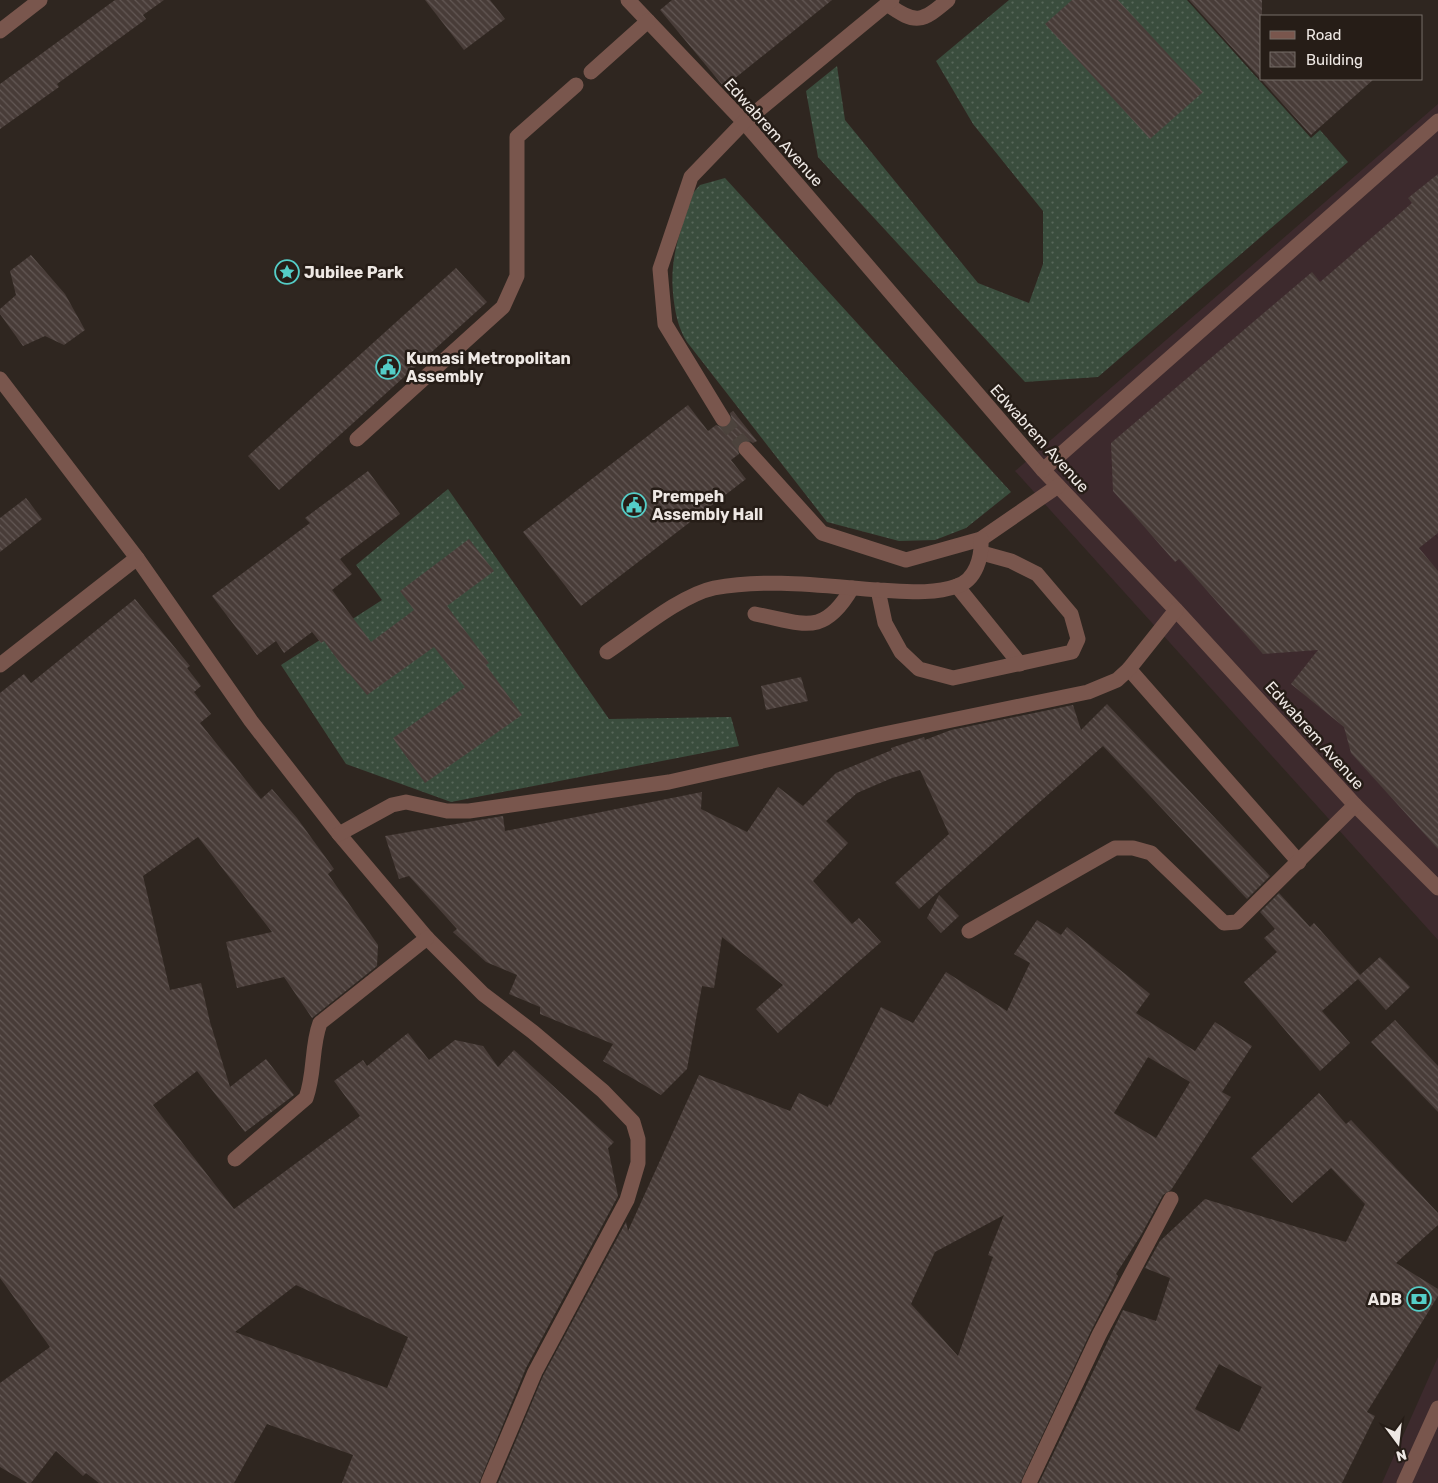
<svg xmlns="http://www.w3.org/2000/svg" width="1438" height="1483" font-family="Rubik,sans-serif">
  <defs>
    <pattern id="grass-dots" width="8" height="8" patternUnits="userSpaceOnUse" patternTransform="scale(1.25)"><rect width="8" height="8" fill="#3a4d3d"/><path d="M2 2h.1M6 6h.1" fill="none" stroke="#576759" stroke-width="1.8" stroke-linecap="round"/></pattern>
    <pattern id="building-back-hatch" width="6" height="6" patternUnits="userSpaceOnUse" patternTransform="scale(1.25)"><rect width="6" height="6" fill="#483c38"/><path d="M-1 5l2 2M0 0l6 6M5-1l2 2" fill="none" stroke="#635855"/></pattern>
  </defs>
  <rect width="100%" height="100%" fill="#2f2620"/>
  <g fill="#3d2a2d">
    <path d="M1438,104V940L1015,471Z"/>
    <path d="M1438,1357V1483H1382Z"/>
  </g>
  <g fill="url(#grass-dots)">
    <path d="M1009,0H1187L1311,138L1320,130L1348,162L1098,377L1025,382L818,157L806,91L837,66L845,120L978,283L1029,303L1043,264V211L973,124L936,61Z"/>
    <path d="M725,178L1011,492L966,528L935,540L899,541L827,522L687,342C679,329 676,317 674,302C668,258 680,234 693,193L700,185Z"/>
    <path d="M448,489L609,719L731,717L739,746L451,802L346,764L281,665L382,600L356,565Z"/>
  </g>
  <g fill="url(#building-back-hatch)" fill-rule="evenodd">
    <path d="M115,0H164L143,15L146,19L57,84L59,87L0,129V84Z"/>
    <path d="M425,0H490L505,19L464,50Z"/>
    <path d="M672,0H832L724,87L660,10Z"/>
    <path d="M1072,0H1118L1203,92L1150,139L1045,24Z"/>
    <path d="M1189,0H1262V79H1374L1311,135Z"/>
    <path d="M1438,174V533L1419,548L1438,571V849L1351,753L1344,727L1291,684L1318,650L1263,654L1179,559L1175,562L1113,491L1111,443L1312,272L1320,282L1412,203L1408,198Z"/>
    <path d="M31,255L65,294L85,330L64,345L45,336L23,346L0,314V309L16,295L10,271Z"/>
    <path d="M456,268L487,302L279,490L248,456Z"/>
    <path d="M688,405L708,431L716,425L723,428L728,427L732,419L730,413L733,411L757,441L753,443L748,440L740,442L737,447L739,454L731,460L746,479L581,606L523,532Z"/>
    <path d="M368,471L400,514L340,559L352,574L332,590L371,642L414,610L400,591L469,539L494,571L447,606L489,663L486,665L522,715L425,783L393,738L465,687L434,647L367,695L349,673L348,674L324,641L321,643L312,632L284,653L276,641L257,655L212,596L310,523L305,518Z"/>
    <path d="M26,498L42,519L0,552V518Z"/>
    <path d="M135,599L190,666L187,668L201,686L194,692L211,714L200,723L261,799L272,789L297,818L334,869L328,874L378,945L377,966L312,1018L284,977L237,988L226,942L272,932L198,837L143,876L170,990L201,983L210,1022L230,1087L266,1059L294,1095L245,1132L197,1071L153,1105L234,1209L360,1116L334,1081L363,1060L367,1066L408,1033L429,1060L455,1040L483,1046L498,1067L514,1050L614,1142L608,1148L618,1196L526,1368L479,1483H342L353,1455L267,1424L234,1483H99L86,1473L83,1476L56,1451L31,1483H27L0,1467V1383L50,1347L0,1278V693L24,674L31,683ZM296,1285L408,1337L387,1388L235,1332Z"/>
    <path d="M801,677L808,701L766,710L761,686Z"/>
    <path d="M1107,704L1270,876L1247,899L1103,746L919,909L895,883L949,834L920,770L892,778L857,793L826,821L848,843L813,881L852,924L859,918L881,942L778,1033L756,1009L783,985L722,937L714,988L702,986L687,1069L661,1095L603,1061L613,1044L540,1014V1007L509,994L517,975L486,962L453,932L457,929L409,876L399,879L385,836L503,816L505,831L702,792L701,809L747,832L778,787L803,806L836,773L892,750L891,748L924,737L925,740L951,730L1073,705L1081,730Z"/>
    <path d="M1279,893L1310,927L1314,923L1360,975L1380,957L1410,987L1386,1010L1358,979L1322,1011L1350,1043L1320,1071L1244,982L1277,952L1264,938L1275,929L1260,912Z"/>
    <path d="M939,895L959,916L941,933L927,918Z"/>
    <path d="M1037,920L1061,935L1067,927L1150,994L1136,1013L1195,1051L1215,1022L1252,1046L1222,1092L1231,1097L1171,1190L1163,1195L1141,1235L1116,1274L1118,1276L1112,1290L1091,1331L1020,1483H498L543,1376L626,1222L628,1231L699,1075L790,1111L799,1093L828,1107L829,1104L831,1105L881,1007L913,1023L946,972L1007,1011L1030,963L1014,954ZM1148,1057L1190,1082L1156,1138L1114,1113ZM1004,1215L988,1255L993,1257L958,1356L911,1304L935,1252Z"/>
    <path d="M1395,1020L1438,1066V1112L1371,1042Z"/>
    <path d="M1319,1093L1346,1124L1351,1120L1438,1213V1225L1396,1263L1438,1289V1296L1367,1412L1375,1416L1342,1483H1039L1123,1310L1156,1321L1170,1278L1145,1268L1160,1241L1205,1199L1346,1242L1365,1204L1331,1168L1292,1203L1251,1158ZM1219,1364L1262,1387L1239,1432L1195,1409Z"/>
  </g>
  <g fill="none" stroke-linecap="round" stroke-linejoin="round">
    <path stroke="#4c433d" stroke-width="15" stroke-dasharray="15 8" stroke-linecap="butt" d="M723,419L746,449"/>
    <g stroke="#79564d" stroke-width="15">
      <path d="M628,0L744,122L1043,470L1176,610L1355,805L1438,888"/>
      <path d="M887,4C916,25 922,22 948,0"/>
      <path d="M0,31L40,0"/>
      <path d="M591,72L648,21"/>
      <path d="M0,379L137,558L251,721L339,834L427,938L483,994L533,1032L603,1091L633,1122L638,1139V1163L627,1200L535,1372L488,1483"/>
      <path d="M723,419L665,324L660,269L691,177L744,122L892,0"/>
      <path d="M357,439L503,307L517,276V137L576,85"/>
      <path d="M746,449L822,533L906,560L981,539L1058,486"/>
      <path d="M1043,470L1438,121"/>
      <path d="M957,586L1020,664"/>
      <path d="M878,590L885,623L901,652L919,669L953,678L1072,652L1078,639L1071,614L1037,574L1011,561L982,553"/>
      <path d="M755,614C803,623 823,638 852,588"/>
      <path d="M607,652C637,632 681,595 714,588C768,578 824,586 878,590C903,591 932,595 957,586C976,580 982,557 981,539"/>
      <path d="M0,665L137,558"/>
      <path d="M1129,669L1299,862"/>
      <path d="M339,834L392,805L406,802L447,811H469L669,782L879,735L1088,692L1117,680L1129,669L1176,610"/>
      <path d="M969,931L1115,848H1133L1151,853L1224,923L1237,922L1355,805"/>
      <path d="M235,1159L306,1098C315,1074 311,1047 320,1023L427,938"/>
      <path d="M1029,1483L1099,1335L1171,1199"/>
      <path d="M1404,1483L1438,1408"/>
    </g>
  </g>
  <defs>
    <g id="sight-ring" transform="scale(1.25)"><circle r="9.5" fill="#261d17" stroke="#54cdc7" stroke-width="1.5"/><path d="M0-6L1.8-2.2L6-1.7L2.9 1.2L3.7 5.4L0 3.3L-3.7 5.4L-2.9 1.2L-6-1.7L-1.8-2.2Z" fill="#54cdc7"/></g>
    <g id="civic-ring" transform="scale(1.25)"><circle r="9.5" fill="#261d17" stroke="#54cdc7" stroke-width="1.5"/><path d="M-.6-6.5H3V-4.5H.6V-3L4-1V1h2V6H-6V1h2V-1L-.6-3ZM-1.2 2.5V6h2.4V2.5Z" fill="#54cdc7"/></g>
    <g id="bank-ring" transform="scale(1.25)"><circle r="9.5" fill="#261d17" stroke="#54cdc7" stroke-width="1.5"/><path d="M-6-4H6V4H-6ZM0-2.3a2.3 2.3 0 1 0 0 4.6a2.3 2.3 0 1 0 0-4.6Z" fill="#54cdc7"/></g>
  </defs>
  <g fill-rule="evenodd">
    <use href="#sight-ring" x="287" y="272"/>
    <use href="#civic-ring" x="388" y="367"/>
    <use href="#civic-ring" x="634" y="505"/>
    <use href="#bank-ring" x="1419" y="1299"/>
  </g>
  <g text-anchor="middle" stroke-width="5" stroke-linejoin="round" paint-order="stroke">
    <g font-size="16" fill="#eee8e4" stroke="#261d17">
      <text transform="translate(774 132) rotate(48)" y="6">Edwabrem Avenue</text>
      <text transform="translate(1040 438) rotate(48)" y="6">Edwabrem Avenue</text>
      <text transform="translate(1315 735) rotate(48)" y="6">Edwabrem Avenue</text>
    </g>
    <g font-size="16" font-weight="bold" fill="#eee8e4" stroke="#261d17" text-anchor="start">
      <text x="304" y="278">Jubilee Park</text>
      <text x="406" y="364">Kumasi Metropolitan<tspan x="406" dy="18">Assembly</tspan></text>
      <text x="652" y="502">Prempeh<tspan x="652" dy="18">Assembly Hall</tspan></text>
      <text x="1402" y="1305" text-anchor="end">ADB</text>
    </g>
  </g>
  <rect x="1260" y="15" width="162" height="65" fill="#261d17" stroke="#766e69"/>
  <rect x="1270" y="31" width="25" height="8" fill="#79564d" stroke="#766e69"/>
  <text x="1306" y="40" font-size="15" fill="#eee8e4">Road</text>
  <rect x="1270" y="52" width="25" height="15" fill="url(#building-back-hatch)" stroke="#766e69"/>
  <text x="1306" y="65" font-size="15" fill="#eee8e4">Building</text>
  <g transform="translate(1398 1443) rotate(165)" stroke="#261d17" stroke-width="4" paint-order="stroke">
  <path d="M0-4L9 19L0 12L-9 19Z" fill="#eee8e4"/>
  <text y="-8" font-size="14" font-weight="bold" text-anchor="middle" fill="#eee8e4">N</text>
  </g>
</svg>
